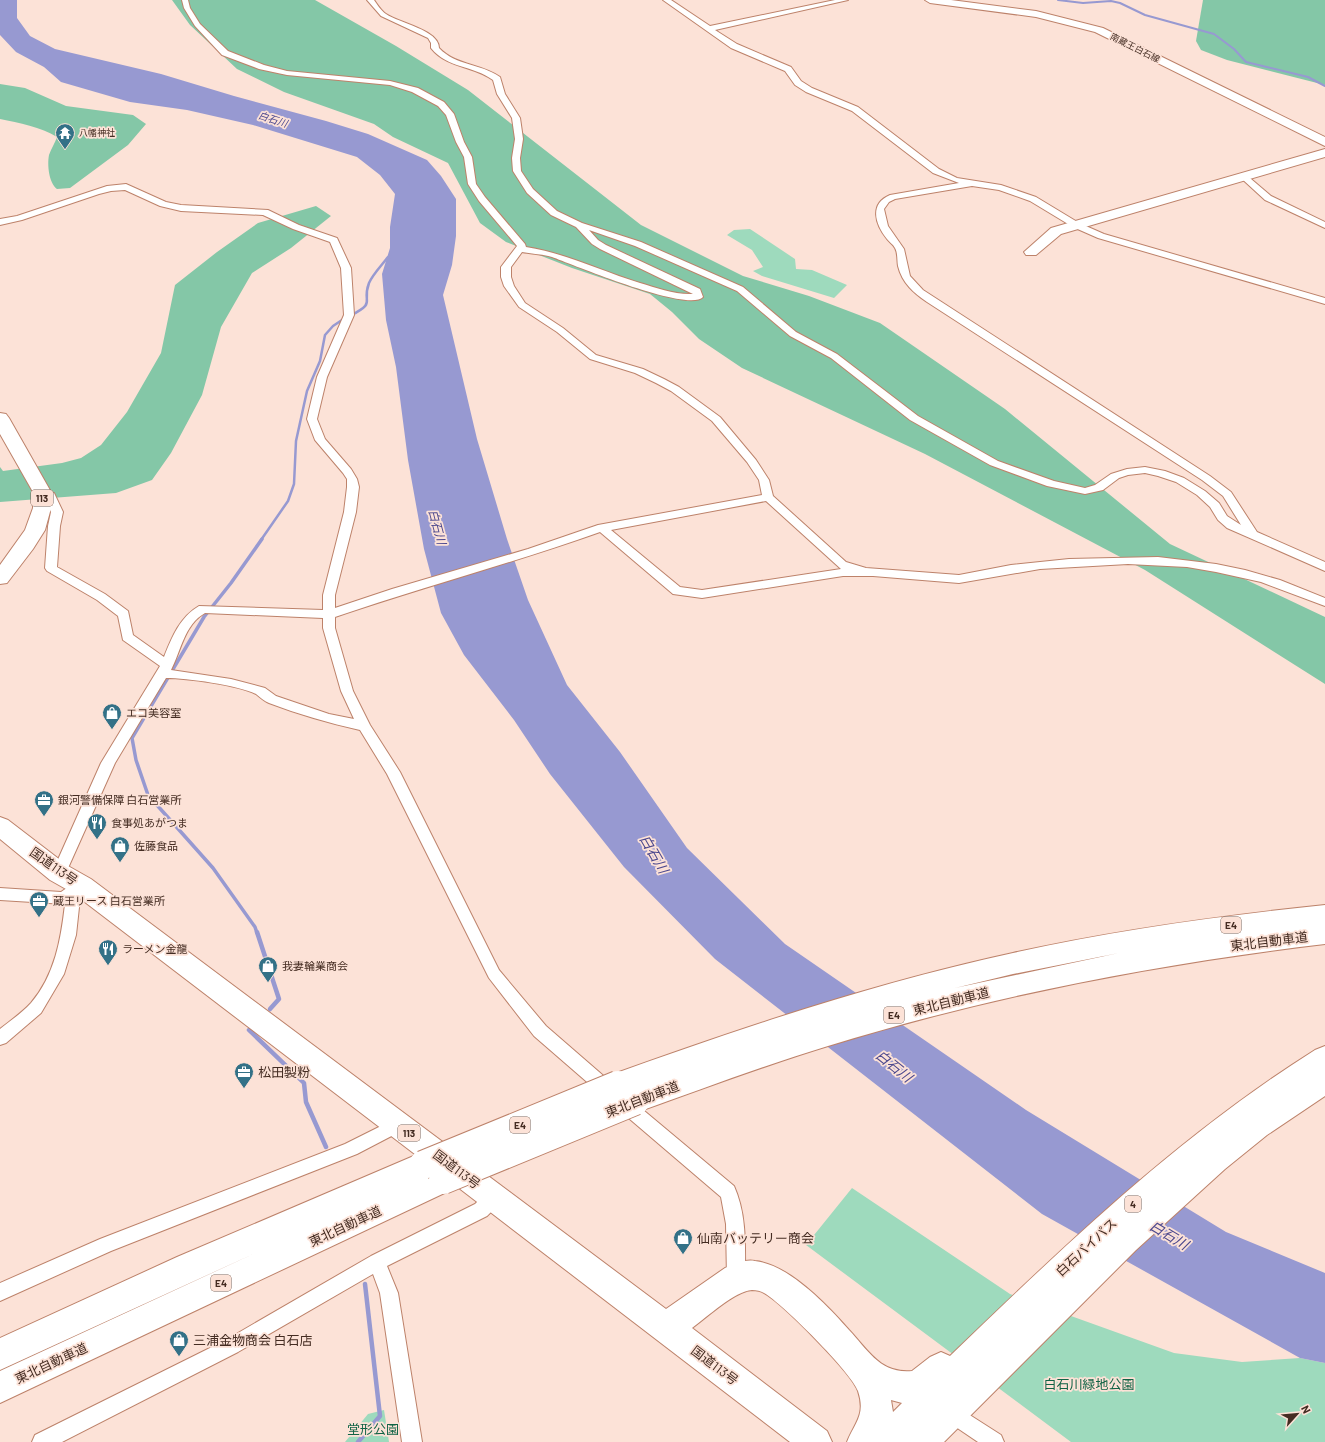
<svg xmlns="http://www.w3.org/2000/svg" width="1325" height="1442" font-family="Barlow,'Noto Sans JP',sans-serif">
  <rect width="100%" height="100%" fill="#fce2d7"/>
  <g fill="#9edabd">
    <path d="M750,229L795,259L796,269L812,270L847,285L834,298L762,276L753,271L763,267L752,250L727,235L734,230Z"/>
    <path d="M852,1188L1010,1294L1174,1353L1242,1362L1300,1358L1325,1363V1442H1071L806,1245Z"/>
    <path d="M384,1410L389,1442H345L368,1414Z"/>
  </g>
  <g fill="#84c7a7">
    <path d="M172,0H315L396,46L468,90L641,225L743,276L809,296L880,323L1005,409L1170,544L1325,617V684L1145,570L925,454L742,368L699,339L672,312L650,294L572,268L506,242L480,223L448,163L393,137L374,124L284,92L237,69L190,25Z"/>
    <path d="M1203,0H1325V85L1227,60L1201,50L1196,41Z"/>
    <path d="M0,84L25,88L66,106L133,115L146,124L128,145L70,188L57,189C49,183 47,165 49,155C51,149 55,143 57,137C41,127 19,123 0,119Z"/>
    <path d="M316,206L331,216L291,248L252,273L221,327L202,395L171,453L152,480L116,493L0,502V467L3,471L62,463L81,458L101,445L127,412L161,353L175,285L217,252L258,223Z"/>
  </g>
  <path fill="#9799d1" d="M0,0H17V18L30,36L55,49L161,74L234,96L326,121L368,134L427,160L441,176L456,199V236L452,265L443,295L477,439L507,539L528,600L567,685L620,752L687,848L785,944L1026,1110L1226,1232L1325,1273V1363L1300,1358L1042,1214L715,959L624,867L550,774L514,720L464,655L441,613L424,549L408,460L396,367L386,320L382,274L390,248V227L395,194L380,175L357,157L253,125L187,110L130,102L61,82L44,67L16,52L0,35Z"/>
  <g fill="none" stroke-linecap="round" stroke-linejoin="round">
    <path stroke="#9799d1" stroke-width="2" d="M1058,0L1083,3L1111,1L1120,3L1145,15L1214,34L1234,49L1246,62L1308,77L1325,86"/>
    <g stroke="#9799d1" stroke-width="2.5">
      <path d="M350,316C378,301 361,304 369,283C373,274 382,265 388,257H391"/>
      <path d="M261,540L288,501L294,484L296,441L307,391L320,361L325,335L333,326L345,318"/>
    </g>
    <path stroke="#9799d1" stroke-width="3.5" d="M257,933L255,927L213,868L148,795L136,760L132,738L204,617L231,583L262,539"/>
    <g stroke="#9799d1" stroke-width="4.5">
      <path d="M257,932L279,999L270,1009"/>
      <path d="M251,1028L249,1030L304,1083L306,1102L326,1147"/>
      <path d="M358,1442L380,1416L365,1284"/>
    </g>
    <g stroke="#bd826a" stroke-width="2">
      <g id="street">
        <path d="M182,0H188L190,8L200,24L228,51L264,65L287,71L390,81L418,88L444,102L454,114L464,142L472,157L476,184L485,197L525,244L526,247C565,253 601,271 640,283C657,288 675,295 693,294L600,249L592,244L576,227L551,215L527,193L513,171L512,158L515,139L512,118L497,94L493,80C473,65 448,69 431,48V43L428,38L381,16L367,0H374C377,4 381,11 386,14C399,23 439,30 439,48C456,66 480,63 500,77L505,94L520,118L523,139L520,158L521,171L533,189L557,211L582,223L641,242L743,287L796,332L837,354L918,416L998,461L1054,481L1085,488L1095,485L1111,474L1127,469L1145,467L1165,471L1184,478L1205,491L1219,503L1227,516L1241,525L1223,496L1202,480L927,302C914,293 902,283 898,266C897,261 898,253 895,248C893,244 889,242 887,239C875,224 869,204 890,195L959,183L933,173L852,111L806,92L795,85L785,71L731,48L663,0H671L710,26L835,0H848L715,30L737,44L791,67L801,81L812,88L858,107L939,169L957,178L1001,185L1036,197L1079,223L1104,234L1325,298V304L1098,238L1073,227L1030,201L999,190L972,186L895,199L889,202L884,209L888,226L904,249L910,276L923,290L1210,476L1231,492L1257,532L1325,562V571L1227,528L1218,520L1210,507L1197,495L1176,482L1158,476L1145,473L1128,475L1119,478L1103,490L1085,494L1047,486L990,465L910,420L831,358L790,336L737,291L635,246L589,230L598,240L606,245L700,289L703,297C688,313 574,265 552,257C543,254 532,254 522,252L511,267V277L514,286L525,303L563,328L596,355L643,369L664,379L679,387L720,417L756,460L769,480L773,496L846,562L866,568L959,575L1011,565L1069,559L1158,557L1216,564L1245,570L1280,580L1325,598V606L1261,582L1216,572L1187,567L1128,564L1040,569L959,583L873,576H843L702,598L673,594L600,532C513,563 423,587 335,617V628L353,691L370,725L400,772L499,970L546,1026L614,1085L616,1090L614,1095L608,1097L602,1095L534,1036L489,978L387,774L360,730C329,723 298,714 269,703C264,701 260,697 256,694C237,685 187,678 166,678L115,763L64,877L59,879L54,877L52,873L101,763L160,666L123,640L118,616L97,600L47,571L45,568L48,526L51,512L45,497L36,492L42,489L54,493L63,512L60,526L57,567L105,594L128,611L133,635L164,657C172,637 180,617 199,606L323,610V595L344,512L347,487V479L343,473L315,440L307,419L317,377L344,315L341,268L330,242L293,229L263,215L181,211L160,206L125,190L111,191L99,194L22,220L0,225V219L17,216L107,186L126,184L166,202L181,205L268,210L299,225L337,238L351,268L354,315L327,377L317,419L325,439L351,469L357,479L359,487L356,512L335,595V608L392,589L528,549L598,525L762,495L759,480L747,462L712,421L671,391L656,383L635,373L590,359L557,332L519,307L504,286L501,277V267L517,246L479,201L468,184L464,157L456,142L446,115L438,106L412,92L390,85L287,75L259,69L222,55L195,26L184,8ZM766,501L841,569L702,590L680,587L611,530ZM205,613L323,618V628L341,691L354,719L329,714L276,696L265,688L231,679L171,670C181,651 184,625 205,613Z"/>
        <path d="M1244,173L1271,196L1325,222V228L1265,200L1241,178V174Z"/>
        <path d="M82,880L87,882L89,886L80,898L76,935L64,974L41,1013L6,1043L0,1045V1029C10,1021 22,1013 31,1003C55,975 61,939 65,904L0,900V888L61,892L74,883Z"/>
        <path d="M624,1097L630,1099L734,1186C747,1215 745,1247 745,1278L742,1284L736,1287L730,1284L727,1278L726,1224L721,1197L618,1109L616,1104L618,1099Z"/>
        <path d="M397,1118L403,1120L405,1125L403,1130L357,1154L111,1251L0,1301V1283L100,1239L345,1144Z"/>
        <path d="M494,1189L500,1191L503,1197L500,1203L487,1216L387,1266L398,1293L422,1442H402L380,1293L373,1274L238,1352L62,1442H32L35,1435L226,1340L371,1256L475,1204L488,1191Z"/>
        <path d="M951,1403L1001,1435L1004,1442H978L944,1419L942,1412L944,1405Z"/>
      </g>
    </g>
    <g stroke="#bd826a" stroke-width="2">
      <g id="secondary">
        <path d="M925,0H951L1036,11L1103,28L1325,137V146L1095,32L1036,17L930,3Z"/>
        <path d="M1325,149V157L1061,234L1036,255H1026L1024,252L1051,228Z"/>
      </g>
    </g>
    <g stroke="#bd826a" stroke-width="2">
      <g id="highway">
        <path d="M0,413L6,414L9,418L51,492V508L45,530L33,549L7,583L0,584V565L25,530L33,508V492L0,434Z"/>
        <path d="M0,817L8,820L68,866L91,879L666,1309L725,1268C734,1264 745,1259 755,1261C788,1264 828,1306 849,1330C868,1350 880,1374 912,1371L930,1357L941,1352L950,1356C1065,1245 1180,1135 1315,1050L1325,1046V1096L1267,1135L1225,1169L1136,1250L944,1442H847C855,1422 866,1415 858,1391C852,1373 782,1303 764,1293C761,1291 756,1290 752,1290C735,1291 707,1317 692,1328L827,1431L832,1442H790L455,1185L453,1189L0,1403V1371L264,1249L0,1370V1338L177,1257L416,1155L73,893L50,880L0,839ZM891,1400L902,1403L893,1412Z"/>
        <path d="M1325,905V944C1156,964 990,996 828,1046C762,1066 699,1090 635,1113L625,1110L621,1101L624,1095L618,1097L608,1094L604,1085L608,1076C741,1028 875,983 1013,953C1116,930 1220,916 1325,905ZM1119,953L955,988L1013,974Z"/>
      </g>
    </g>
    <use href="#street" fill="#fff" fill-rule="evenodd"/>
    <use href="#secondary" fill="#fff" fill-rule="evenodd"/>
    <use href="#highway" fill="#fff" fill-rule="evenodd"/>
    <g stroke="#bd826a" stroke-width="30" stroke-linecap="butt">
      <g id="highway-bridge">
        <path d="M423,1165L618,1085"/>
        <path d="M443,1180L635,1101"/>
      </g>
    </g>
    <use href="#highway-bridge" stroke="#fff" stroke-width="28"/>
  </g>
  <defs>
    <g id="temple-pin" transform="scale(1)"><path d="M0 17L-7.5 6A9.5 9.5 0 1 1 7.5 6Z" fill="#337187" stroke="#fce2d7"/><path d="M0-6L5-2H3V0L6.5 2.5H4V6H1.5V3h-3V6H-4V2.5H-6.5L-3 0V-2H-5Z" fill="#fff"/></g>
    <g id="shop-pin" transform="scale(1)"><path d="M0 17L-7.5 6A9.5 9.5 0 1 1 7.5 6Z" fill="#337187" stroke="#fce2d7"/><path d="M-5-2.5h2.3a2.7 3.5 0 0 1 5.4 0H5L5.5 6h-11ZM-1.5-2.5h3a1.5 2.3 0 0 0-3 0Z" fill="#fff"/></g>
    <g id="office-pin" transform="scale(1)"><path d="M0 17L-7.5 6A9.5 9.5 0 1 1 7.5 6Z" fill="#337187" stroke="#fce2d7"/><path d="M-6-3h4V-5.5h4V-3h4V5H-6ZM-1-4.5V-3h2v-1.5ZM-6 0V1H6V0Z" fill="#fff"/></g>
    <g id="restaurant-pin" transform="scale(1)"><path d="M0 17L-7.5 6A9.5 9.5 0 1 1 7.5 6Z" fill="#337187" stroke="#fce2d7"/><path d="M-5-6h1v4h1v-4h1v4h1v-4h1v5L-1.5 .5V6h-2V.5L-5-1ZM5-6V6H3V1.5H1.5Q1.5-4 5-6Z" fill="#fff"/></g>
  </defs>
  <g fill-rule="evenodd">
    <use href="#temple-pin" x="65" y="133"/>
    <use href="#shop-pin" x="112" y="713"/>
    <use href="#office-pin" x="44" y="800"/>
    <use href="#restaurant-pin" x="97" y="823"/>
    <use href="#shop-pin" x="120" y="846"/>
    <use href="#office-pin" x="39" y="901"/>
    <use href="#restaurant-pin" x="108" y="949"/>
    <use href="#shop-pin" x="268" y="966"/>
    <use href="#office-pin" x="244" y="1072"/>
    <use href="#shop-pin" x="683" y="1238"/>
    <use href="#shop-pin" x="179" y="1340"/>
  </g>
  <g text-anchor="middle" stroke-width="3.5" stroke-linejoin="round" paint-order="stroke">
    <g font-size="9" fill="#442c22" stroke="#fce2d7">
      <text transform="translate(1135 48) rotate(27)" y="3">南蔵王白石線</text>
    </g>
    <g font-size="9" fill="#442c22" stroke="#fce2d7" text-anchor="start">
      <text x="79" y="136">八幡神社</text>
    </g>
    <g font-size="10" font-style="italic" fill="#4c488e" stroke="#fce2d7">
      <text transform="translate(273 119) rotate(18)" y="4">白石川</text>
    </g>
    <g fill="#fce2d7" stroke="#7b6358" stroke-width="1">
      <rect x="31" y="490" width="22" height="16" rx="3"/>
      <rect x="1221" y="917" width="20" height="16" rx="3"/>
      <rect x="884" y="1007" width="20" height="16" rx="3"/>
      <rect x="510" y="1117" width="20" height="16" rx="3"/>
      <rect x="398" y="1125" width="22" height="16" rx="3"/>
      <rect x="1125" y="1196" width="16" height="16" rx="3"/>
      <rect x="211" y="1275" width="20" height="16" rx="3"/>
    </g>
    <g font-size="10" font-weight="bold" fill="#442c22">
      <text x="42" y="502">113</text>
      <text x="1231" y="929">E4</text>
      <text x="894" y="1019">E4</text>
      <text x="520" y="1129">E4</text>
      <text x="409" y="1137">113</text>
      <text x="1133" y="1208">4</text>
      <text x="221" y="1287">E4</text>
    </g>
    <g font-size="11" fill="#442c22" stroke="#fce2d7" text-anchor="start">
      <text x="126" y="717">エコ美容室</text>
      <text x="58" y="804">銀河警備保障 白石営業所</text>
      <text x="111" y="827">食事処あがつま</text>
      <text x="134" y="850">佐藤食品</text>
      <text x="53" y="905">蔵王リース 白石営業所</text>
      <text x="122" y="953">ラーメン金龍</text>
      <text x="282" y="970">我妻輪業商会</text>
    </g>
    <g font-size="12" font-style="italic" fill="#4c488e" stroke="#fce2d7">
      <text transform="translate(437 527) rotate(75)" y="4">白石川</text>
    </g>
    <g font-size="13" fill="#442c22" stroke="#fce2d7">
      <text transform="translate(54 866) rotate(35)" y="5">国道113号</text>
      <text transform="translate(1269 941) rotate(-7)" y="5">東北自動車道</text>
      <text transform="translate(951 1001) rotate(-14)" y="5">東北自動車道</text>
      <text transform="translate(642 1099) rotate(-21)" y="5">東北自動車道</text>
      <text transform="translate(457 1169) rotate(37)" y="5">国道113号</text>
      <text transform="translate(345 1226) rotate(-25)" y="5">東北自動車道</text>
      <text transform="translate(1086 1247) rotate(-43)" y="5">白石バイパス</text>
      <text transform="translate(51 1363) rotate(-25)" y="5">東北自動車道</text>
      <text transform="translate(715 1365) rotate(37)" y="5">国道113号</text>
    </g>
    <g font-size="13" fill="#442c22" stroke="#fce2d7" text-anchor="start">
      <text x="258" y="1077">松田製粉</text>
      <text x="697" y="1243">仙南バッテリー商会</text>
      <text x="193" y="1345">三浦金物商会 白石店</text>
    </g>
    <g font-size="13" fill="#106345" stroke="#fce2d7">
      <text x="1089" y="1389">白石川緑地公園</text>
      <text x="373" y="1434">堂形公園</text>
    </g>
    <g font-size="14" font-style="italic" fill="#4c488e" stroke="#fce2d7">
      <text transform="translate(654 854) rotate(60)" y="5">白石川</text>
      <text transform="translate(894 1066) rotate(39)" y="5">白石川</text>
      <text transform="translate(1169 1235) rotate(31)" y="5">白石川</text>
    </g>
  </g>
  <g transform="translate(1297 1414) rotate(63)" stroke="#fce2d7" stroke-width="3" paint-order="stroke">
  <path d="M0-3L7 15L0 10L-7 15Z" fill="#442c22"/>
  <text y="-6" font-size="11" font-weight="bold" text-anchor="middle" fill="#442c22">N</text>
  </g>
</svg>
